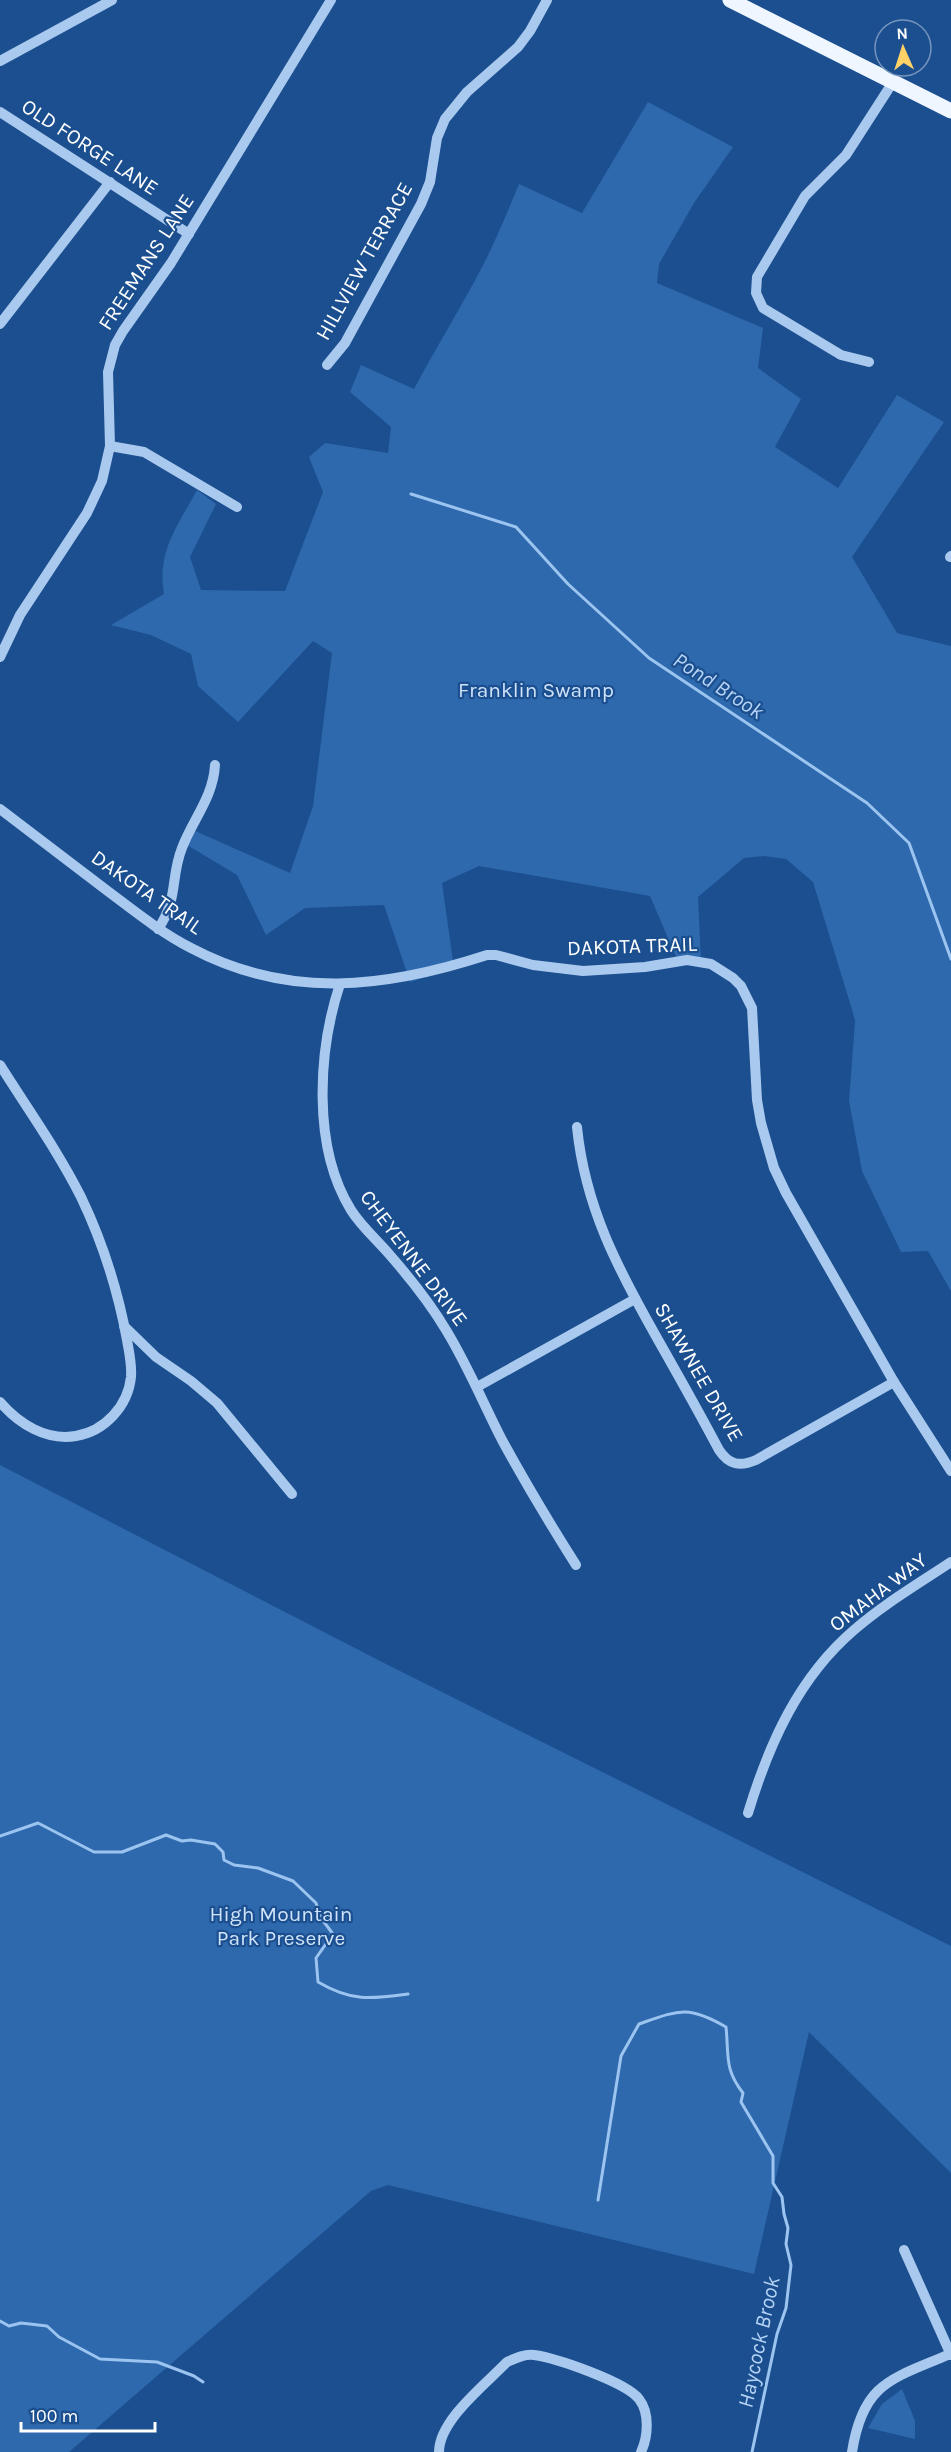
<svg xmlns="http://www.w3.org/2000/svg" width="951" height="2452" font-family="Karla,sans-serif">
  <rect width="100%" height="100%" fill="#1b4f8f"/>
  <g fill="#2e69ad">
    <path d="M648,102L733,147L694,203L659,264L657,283L763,328L758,368L801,399L775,447L838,488L897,395L944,422L852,557L897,633L951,646V1291L928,1251L901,1252L862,1171L849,1101L855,1021L853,1013L813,882L786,859L764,856L744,858L698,897L701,962L680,966L650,896L479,866L442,883L454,968L410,982L384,905L305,908L266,935L237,875L187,845L193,830L290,873L313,806L332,653L313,641L238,722L198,686L191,654L151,635L111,625L164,594C157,551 177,527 197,490L216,504L190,557L201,590L285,591L323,492L309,457L325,443L388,453L391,427L350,392L361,365L414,389C433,353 454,319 473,284C491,252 505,218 519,184L582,213Z"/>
    <path d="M0,1465L384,1663L951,1946V2173L809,2032L754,2274L388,2185L371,2191L69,2452H0Z"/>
    <path d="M902,2389L915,2421V2439L868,2428L882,2404Z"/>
  </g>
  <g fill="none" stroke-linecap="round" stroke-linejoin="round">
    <g stroke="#9cc4f0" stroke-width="3">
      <path d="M411,494L516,527L568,584L649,658L867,803L909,843L951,959"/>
      <path d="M0,1836L38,1823L94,1852H122L166,1835L182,1841L191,1840L215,1844L223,1852L224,1860L234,1865L258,1868L293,1881L316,1903L321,1918L333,1934L316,1958L318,1982C352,2002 371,1999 408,1994"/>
      <path d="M598,2200L621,2056L639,2024C679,2010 688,2005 726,2027C729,2055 724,2069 743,2093L741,2102L773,2156V2183L782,2197L784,2214L788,2228L786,2244L791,2265L786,2308L777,2334L752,2452"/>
      <path d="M0,2321L9,2326L21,2323L47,2326L59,2337L100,2359L157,2362L194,2376L203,2382"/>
    </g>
    <g stroke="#a9c9ee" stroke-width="10">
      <path d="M0,61L112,0"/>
      <path d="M0,112L189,234"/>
      <path d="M0,324L110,182"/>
      <path d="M869,362L841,355L763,308L756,293L757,277L805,196L846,155L893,82"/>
      <path d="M327,365L345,343L421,204L430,182L437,138L445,119L467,92L518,47L530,31L547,0"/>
      <path d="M110,446L144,452L237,507"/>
      <path d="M950,557L951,556"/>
      <path d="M0,657L20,615L87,513L102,481L110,446L108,372L115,345L123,331L171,263L331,0"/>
      <path d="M0,809C35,836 70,862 105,889C133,910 160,932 191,948C289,1000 386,988 487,955H496L533,965L583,971L645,967L687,960L711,964L733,978L741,986L752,1008L757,1100L761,1123L774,1168L786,1193L894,1382L951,1471"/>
      <path d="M158,929C179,898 170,878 182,848C193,819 213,798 215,765"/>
      <path d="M340,984C318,1051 312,1147 351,1210C361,1226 376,1239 389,1254C410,1278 430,1303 446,1330C468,1366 483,1403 502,1440C525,1482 550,1524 576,1565"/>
      <path d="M0,1065C27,1108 58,1151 81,1197C103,1243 118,1291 127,1340C129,1352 132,1364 131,1377C128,1406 105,1431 76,1436C46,1441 19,1424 0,1402"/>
      <path d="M577,1127C585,1207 618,1269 657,1338C678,1375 699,1412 719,1450C729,1465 740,1467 756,1460L894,1382"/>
      <path d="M124,1326L156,1357L191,1381L217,1403L292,1494"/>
      <path d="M477,1387L635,1299"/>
      <path d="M748,1813C769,1744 798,1678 854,1630C884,1604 918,1584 951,1562"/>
      <path d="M904,2250L951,2355"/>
      <path d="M439,2452C439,2420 486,2384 507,2362C516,2358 524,2354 534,2355C556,2358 626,2382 639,2399C650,2413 648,2437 641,2452"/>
      <path d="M852,2452C863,2382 892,2379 950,2354"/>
    </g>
    <path stroke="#f0f6ff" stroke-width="15" d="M730,0L951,111"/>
  </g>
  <g text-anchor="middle" stroke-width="4.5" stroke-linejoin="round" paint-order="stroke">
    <g font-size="21" fill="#fff" stroke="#1b4f8f">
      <text transform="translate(90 147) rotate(33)" y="7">OLD FORGE LANE</text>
      <text transform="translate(364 261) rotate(-61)" y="7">HILLVIEW TERRACE</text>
      <text transform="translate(146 262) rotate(-57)" y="7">FREEMANS LANE</text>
      <text transform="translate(147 892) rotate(35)" y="7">DAKOTA TRAIL</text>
      <text transform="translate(632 946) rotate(-2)" y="7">DAKOTA TRAIL</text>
      <text transform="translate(414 1258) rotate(53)" y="7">CHEYENNE DRIVE</text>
      <text transform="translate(699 1372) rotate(60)" y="7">SHAWNEE DRIVE</text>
      <text transform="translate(878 1592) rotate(-37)" y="7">OMAHA WAY</text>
    </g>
    <g font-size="21" fill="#cfe3fa" stroke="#1b4f8f">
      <text x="536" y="697">Franklin Swamp</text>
      <text x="281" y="1921">High Mountain<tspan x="281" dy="24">Park Preserve</tspan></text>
    </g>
    <g font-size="22" font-style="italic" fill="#b5d3f5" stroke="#1b4f8f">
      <text transform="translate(719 685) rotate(33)" y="8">Pond Brook</text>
      <text transform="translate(758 2342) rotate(-78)" y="8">Haycock Brook</text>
    </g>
  </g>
  <g transform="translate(903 48) rotate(357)"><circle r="28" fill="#1b4f8f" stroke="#7695bc" stroke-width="1.5"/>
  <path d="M0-4.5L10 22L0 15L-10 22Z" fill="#ffd166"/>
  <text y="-9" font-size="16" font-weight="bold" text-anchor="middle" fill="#ffffff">N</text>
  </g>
  <path d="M21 2422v9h134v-9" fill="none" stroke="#ffffff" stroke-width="3"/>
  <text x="30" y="2422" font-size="18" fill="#ffffff" stroke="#1b4f8f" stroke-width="4.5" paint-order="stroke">100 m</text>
</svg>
